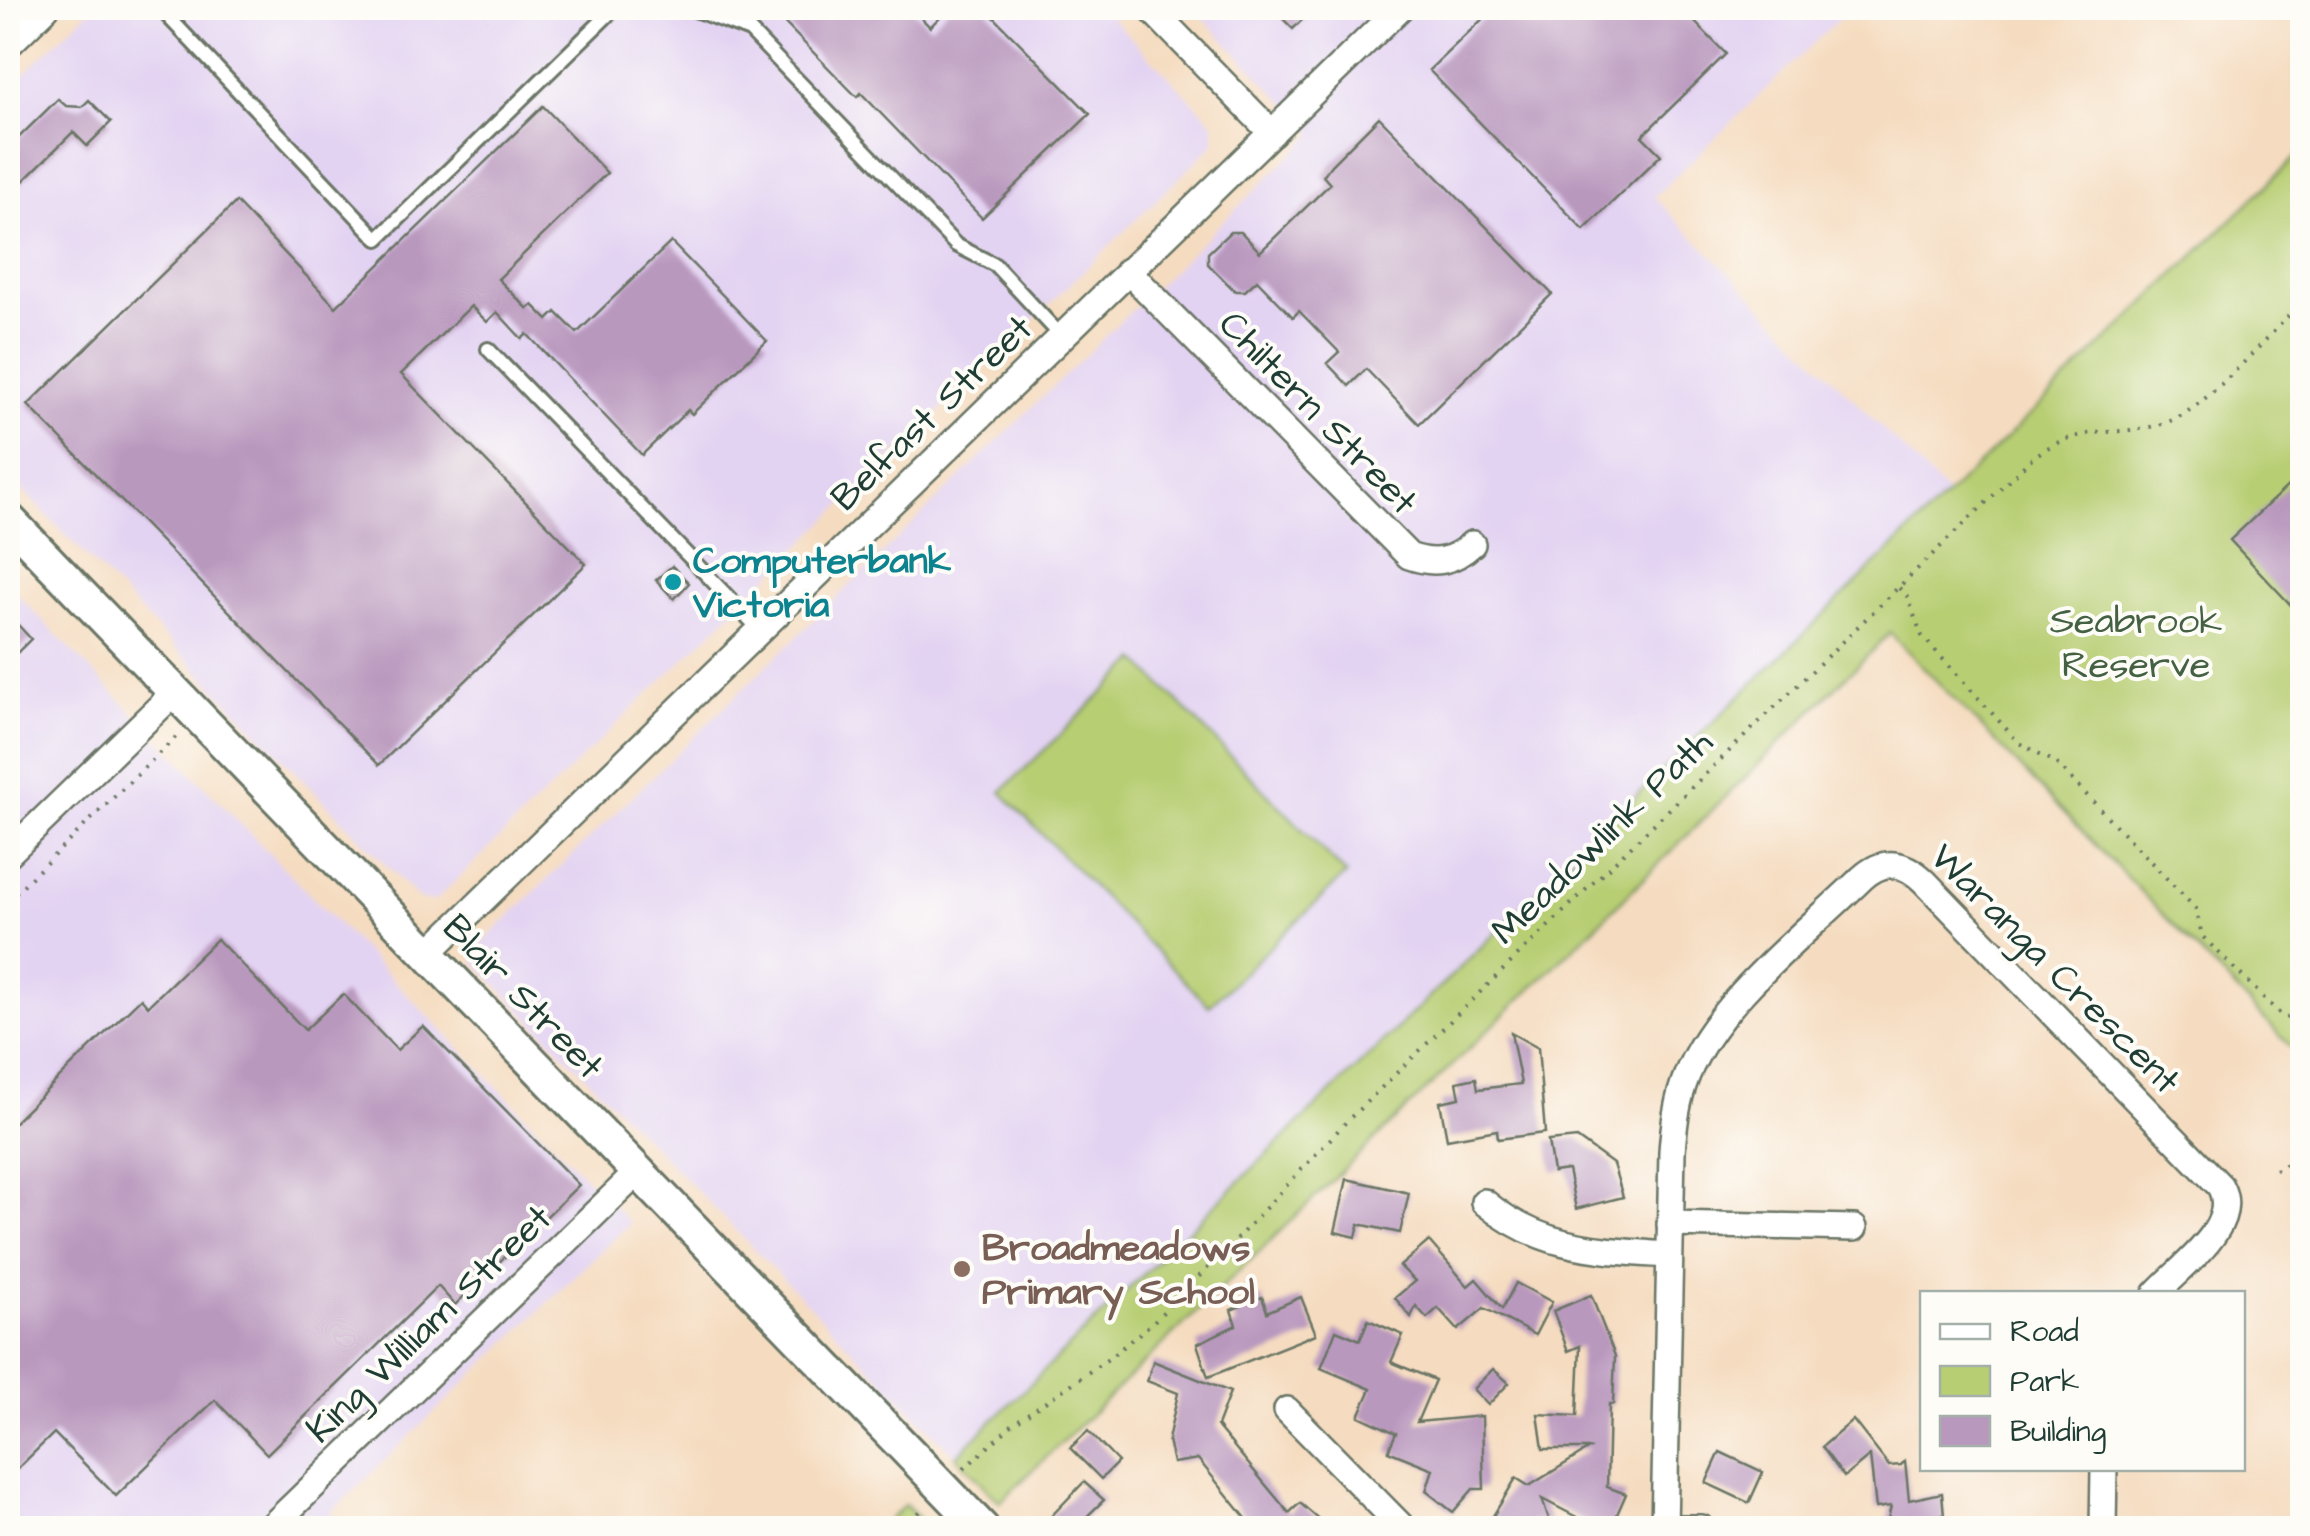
<svg xmlns="http://www.w3.org/2000/svg" width="2310" height="1536" font-family="'Architects Daughter',sans-serif">
  <rect width="100%" height="100%" fill="#fdfcf7"/>
  <filter id="ink" filterUnits="userSpaceOnUse"><feTurbulence type="fractalNoise" baseFrequency=".01" numOctaves="2"/><feDisplacementMap in="SourceGraphic" scale="20" xChannelSelector="R" yChannelSelector="G"/><feConvolveMatrix kernelMatrix="1 2 1 2 8 2 1 2 1" color-interpolation-filters="sRGB"/></filter>
  <filter id="wash" filterUnits="userSpaceOnUse"><feTurbulence type="fractalNoise" baseFrequency=".0048" numOctaves="4" result="noise"/><feDisplacementMap in="SourceGraphic" scale="40" xChannelSelector="R" yChannelSelector="G"/><feGaussianBlur stdDeviation="2.25" result="paint"/><feColorMatrix in="noise" values="0 0 0 0 0 0 0 0 0 0 0 0 0 0 0 0 0 1.4 0 .05"/><feComposite in="paint" operator="in"/></filter>
  <g filter="url(#wash)">
    <rect width="100%" height="100%" fill="#f5dcc0"/>
    <g fill="#e3d3f2">
      <path d="M92,8H1102L1214,123V144L435,901L420,900L8,475V89Z"/>
      <path d="M1193,8H1850L1654,197L1948,495L956,1456L474,962L479,946L1314,133Z"/>
      <path d="M8,585L630,1223L315,1528H8Z"/>
    </g>
    <g fill="#b8ce73" stroke="#6c8654" stroke-width="2.5">
      <path d="M2302,151V1058L1890,633L1602,920L1000,1502L956,1456Z"/>
      <path d="M1137,660L1346,874L1209,1006L1001,792Z"/>
      <path d="M905,1505L929,1528H880Z"/>
    </g>
    <g id="blocks">
      <g fill="#b998be">
        <path d="M770,8H911L930,27L949,8H985L1090,114L982,218L861,93L857,97Z"/>
        <path d="M1272,8H1314L1293,29Z"/>
        <path d="M1494,8H1681L1726,54L1642,136L1661,155L1584,230L1429,70Z"/>
        <path d="M58,99L66,106L82,107L89,100L111,122L87,146L73,132L8,196V148Z"/>
        <path d="M543,106L607,173L498,279L528,309L533,305L548,320L556,312L577,333L671,242L767,341L692,414L688,410L642,455L527,334L522,339L497,312L487,322L471,306L401,374L586,564L379,765L28,405L236,202L336,307Z"/>
        <path d="M1379,117L1552,294L1419,424L1366,369L1349,386L1327,363L1339,352L1299,311L1293,317L1257,280L1245,291H1235L1208,264V253L1230,232H1241L1260,252L1330,184L1323,176L1331,165Z"/>
        <path d="M2293,481L2302,492V617L2230,540Z"/>
        <path d="M672,566L689,583L674,599L656,580Z"/>
        <path d="M8,614L31,639L8,662Z"/>
        <path d="M217,939L305,1030L343,994L397,1050L423,1026L579,1185L455,1305L438,1286L267,1454L215,1400L116,1496L54,1433L8,1478V1128L141,998L148,1006Z"/>
        <path d="M1511,1033L1538,1048L1545,1133L1498,1139L1497,1130L1447,1139L1440,1102L1460,1098L1457,1082L1476,1078L1478,1089L1521,1084Z"/>
        <path d="M1577,1138L1613,1164L1623,1197L1576,1209L1568,1170L1553,1172L1548,1141Z"/>
        <path d="M1347,1179L1409,1193L1400,1233L1359,1224L1356,1237L1335,1232Z"/>
        <path d="M1429,1241L1468,1286L1476,1279L1502,1309L1516,1283L1552,1302L1535,1335L1484,1308L1458,1330L1438,1308L1427,1318L1416,1306L1411,1317L1395,1298L1415,1281L1400,1266Z"/>
        <path d="M1591,1295L1615,1356L1613,1404H1609L1607,1487L1626,1494L1611,1528H1598L1542,1499L1550,1522L1532,1521L1528,1528H1504L1490,1521L1516,1478L1529,1486L1589,1449H1543L1538,1414L1577,1416L1580,1346L1568,1351L1553,1311Z"/>
        <path d="M1262,1297L1267,1312L1301,1297L1316,1334L1208,1377L1197,1344L1236,1325L1231,1310Z"/>
        <path d="M1368,1320L1403,1335L1391,1362L1435,1380L1417,1422L1482,1416L1484,1489H1473L1453,1512L1426,1491L1433,1469L1388,1451L1396,1433L1359,1416L1371,1389L1321,1368L1336,1330L1360,1340Z"/>
        <path d="M1153,1361L1230,1392L1217,1426L1289,1513L1300,1503L1329,1528H1254L1198,1459L1173,1463L1168,1440L1178,1393L1147,1381Z"/>
        <path d="M1493,1369L1509,1383L1488,1405L1473,1389Z"/>
        <path d="M1853,1420L1889,1466L1901,1465L1905,1461L1909,1500L1942,1493L1945,1528H1886L1891,1506L1876,1508L1870,1456L1844,1477L1822,1447Z"/>
        <path d="M1088,1431L1118,1462L1101,1479L1070,1448Z"/>
        <path d="M1720,1452L1763,1472L1749,1503L1706,1483Z"/>
        <path d="M1084,1482L1104,1500L1075,1528H1040Z"/>
      </g>
    </g>
  </g>
  <g filter="url(#ink)">
    <use href="#blocks" fill-opacity="0" stroke="#6a7565" stroke-width="2.5"/>
    <g fill="none" stroke-linecap="round" stroke-linejoin="round">
      <g stroke="#6a7565" stroke-width="18">
        <g id="service">
          <path d="M160,8L378,239L615,8"/>
          <path d="M690,8L750,31L956,245L995,265L1062,337"/>
          <path d="M488,349L760,630"/>
        </g>
      </g>
      <g stroke="#6a7565" stroke-width="30">
        <g id="minor">
          <path d="M1150,8L1272,133"/>
          <path d="M8,45L46,8"/>
          <path d="M1128,271L1409,556C1434,565 1453,562 1472,544"/>
          <path d="M8,854L174,693"/>
          <path d="M427,954L1400,8"/>
          <path d="M1484,1202C1542,1250 1598,1250 1669,1255"/>
          <path d="M1670,1224L1854,1228"/>
          <path d="M1287,1410L1403,1528"/>
          <path d="M270,1528L638,1172"/>
          <path d="M1664,1528L1672,1151C1674,1125 1677,1099 1687,1075C1716,1002 1806,933 1862,878C1884,858 1904,862 1924,881L2220,1186C2242,1226 2181,1266 2156,1294"/>
          <path d="M1664,1528H1701"/>
          <path d="M2103,1528L2104,1468"/>
        </g>
      </g>
      <g stroke="#6a7565" stroke-width="38">
        <path id="tertiary" d="M8,519L982,1528"/>
      </g>
      <g stroke="#6a7565" stroke-width="4" stroke-dasharray="2.5 8" stroke-linecap="butt">
        <path d="M1899,588L1907,596L1922,636L2019,743L2055,762L2196,909L2202,936L2283,1017L2302,1020"/>
        <path d="M8,900L176,737"/>
        <path d="M2275,1170L2302,1157"/>
        <path d="M964,1469L1013,1424L1108,1359L1152,1323L1230,1246L1347,1121L2031,459C2083,419 2118,441 2170,421C2207,407 2272,332 2302,302"/>
        <path d="M903,1528L925,1507"/>
      </g>
      <use href="#service" stroke="#fff" stroke-width="12"/>
      <use href="#minor" stroke="#fff" stroke-width="25"/>
      <use href="#tertiary" stroke="#fff" stroke-width="32"/>
    </g>
  </g>
  <circle fill="#0f9aa8" stroke="#fdfcf7" stroke-width="4" cx="673" cy="582" r="10"/>
  <circle fill="#8d6e63" stroke="#fdfcf7" stroke-width="4" cx="962" cy="1269" r="10"/>
  <g text-anchor="middle" stroke-width="8" stroke-linejoin="round" paint-order="stroke">
    <g font-size="38" fill="#1f3d34" stroke="#fdfcf7">
      <text transform="translate(931 412) rotate(-44)" y="13">Belfast Street</text>
      <text transform="translate(1319 412) rotate(46)" y="13">Chiltern Street</text>
      <text transform="translate(1601 836) rotate(-44)" y="13">Meadowlink Path</text>
      <text transform="translate(2056 968) rotate(45)" y="13">Waranga Crescent</text>
      <text transform="translate(524 996) rotate(46)" y="13">Blair Street</text>
      <text transform="translate(428 1323) rotate(-44)" y="13">King William Street</text>
    </g>
    <g font-size="38" font-weight="bold" fill="#0d838f" stroke="#fdfcf7" text-anchor="start">
      <text x="693" y="573">Computerbank<tspan x="693" dy="44">Victoria</tspan></text>
    </g>
    <g font-size="38" fill="#456144" stroke="#fdfcf7">
      <text x="2136" y="633">Seabrook<tspan x="2136" dy="44">Reserve</tspan></text>
    </g>
    <g font-size="38" font-weight="bold" fill="#785e54" stroke="#fdfcf7" text-anchor="start">
      <text x="982" y="1260">Broadmeadows<tspan x="982" dy="44">Primary School</tspan></text>
    </g>
  </g>
  <rect width="2310" height="1536" fill="none" stroke="#fdfcf7" stroke-width="40"/>
  <rect x="1920" y="1291" width="325" height="180" fill="#fdfcf7" stroke="#a4b0a9" stroke-width="2.5"/>
  <rect x="1940" y="1324" width="50" height="15" fill="#ffffff" stroke="#a4b0a9" stroke-width="2.5"/>
  <text x="2010" y="1341" font-size="30" fill="#1f3d34">Road</text>
  <rect x="1940" y="1366" width="50" height="30" fill="#b8ce73" stroke="#a4b0a9" stroke-width="2.5"/>
  <text x="2010" y="1391" font-size="30" fill="#1f3d34">Park</text>
  <rect x="1940" y="1416" width="50" height="30" fill="#b998be" stroke="#a4b0a9" stroke-width="2.5"/>
  <text x="2010" y="1441" font-size="30" fill="#1f3d34">Building</text>
</svg>
